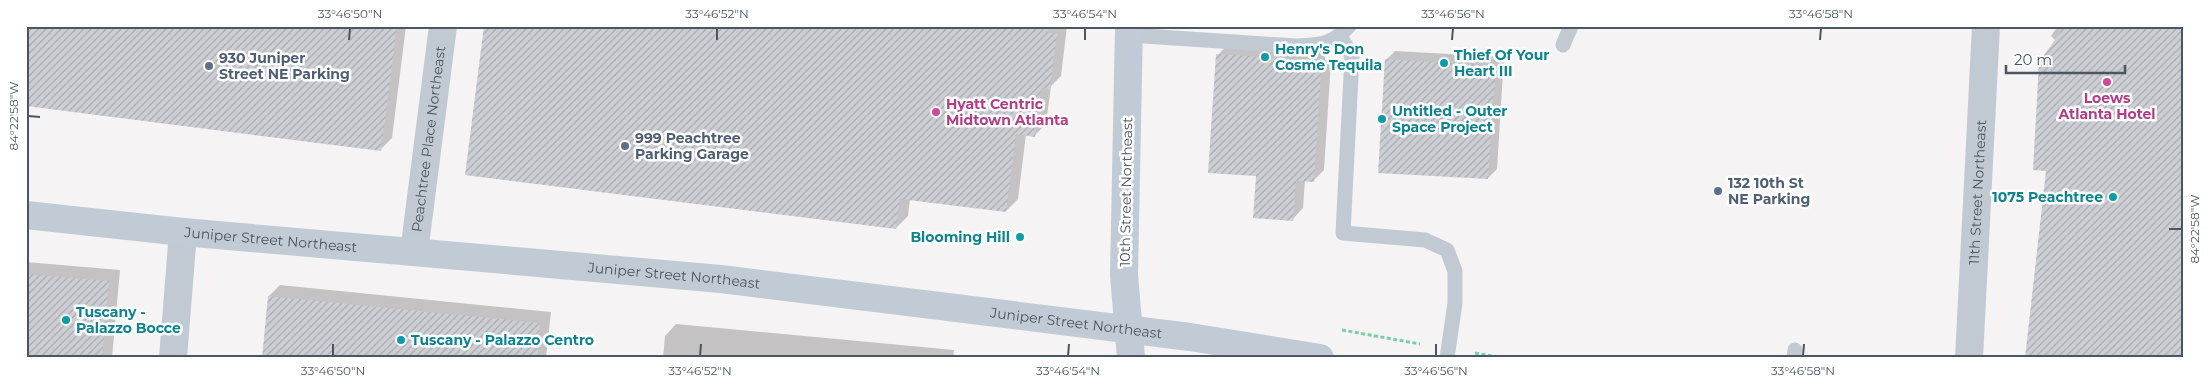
<svg xmlns="http://www.w3.org/2000/svg" width="2209" height="384" font-family="Montserrat,sans-serif">
  <defs>
    <pattern id="building-hatch" width="6" height="6" patternUnits="userSpaceOnUse" patternTransform="scale(1.25)"><rect width="6" height="6" fill="#cdcfd5"/><path d="M-1 1l2-2M0 6l6-6M5 7l2-2" fill="none" stroke="#a8abb0"/></pattern>
  </defs>
  <rect width="100%" height="100%" fill="#f5f3f3"/>
  <g fill="#0003">
    <path d="M26,26H406L392,138L380,150Z"/>
    <path d="M486,26H1067L1061,76L1051,86L1046,124L1034,136L1026,134L1018,199L1006,211L910,199L908,216L896,228Z"/>
    <path d="M2058,26H2183L2048,170L2056,41L2051,36Z"/>
    <path d="M1228,44L1326,50L1325,60L1331,61L1324,170L1313,181L1305,180L1303,208L1293,219L1258,174L1218,55Z"/>
    <path d="M1395,51L1504,57L1497,169L1488,178L1386,60Z"/>
    <path d="M26,262L120,270L112,358H26Z"/>
    <path d="M280,285L551,312L546,358H263L269,296Z"/>
    <path d="M676,324L954,350L953,358H663L665,336Z"/>
  </g>
  <g fill="url(#building-hatch)">
    <path d="M26,26H397L381,151L26,106Z"/>
    <path d="M484,26H1049L1048,32L1057,34L1050,89L1041,88L1035,137L1016,134L1006,212L900,199L896,229L465,175Z"/>
    <path d="M2065,26H2183V358H2025L2046,171L2033,170L2039,62Z"/>
    <path d="M1216,54L1315,60V71L1321,72L1314,182L1296,181L1293,221L1253,218L1256,176L1208,173Z"/>
    <path d="M1385,59L1496,66L1488,179L1378,173Z"/>
    <path d="M26,274L109,281L102,358H26Z"/>
    <path d="M268,296L540,323L537,358H262Z"/>
  </g>
  <g fill="none" stroke-linecap="round" stroke-linejoin="round">
    <g stroke="#7ad0a6" stroke-width="3" stroke-dasharray="4 2.5" stroke-linecap="butt">
      <path d="M1342,330L1420,344"/>
      <path d="M1475,353L1504,358"/>
    </g>
    <g stroke="#c1cad2" stroke-width="15">
      <path d="M1129,35L1296,46C1320,45 1332,45 1349,26"/>
      <path d="M1340,36L1352,56L1343,233L1425,240L1447,250L1455,271V303L1447,358"/>
      <path d="M1563,45L1571,26"/>
      <path d="M1794,358L1795,350"/>
    </g>
    <g stroke="#c1cad2" stroke-width="28">
      <path id="s1" d="M414,252L443,26"/>
      <path d="M173,358L183,232"/>
      <path id="s2" d="M1969,358L1986,26"/>
    </g>
    <g stroke="#c1cbd6" stroke-width="28">
      <path d="M1129,26L1124,275L1131,358"/>
      <path id="s3" d="M26,215L183,232L721,279L1190,337L1320,358"/>
    </g>
  </g>
  <path fill="none" stroke="#4a5661" stroke-width="2" d="M349,40L350,28M717,40V28M1085,40V28M1452,40L1453,28M1820,40L1821,28M28,116L40,117M2169,229H2182M333,356V344M700,356L701,344M1068,356L1069,344M1436,356V344M1803,356L1804,344"/>
  <g fill="#0f9aa8" stroke="#fff" stroke-width="2">
    <circle cx="1265" cy="57" r="5"/>
    <circle cx="1444" cy="63" r="5"/>
    <circle cx="1382" cy="119" r="5"/>
    <circle cx="2113" cy="197" r="5"/>
    <circle cx="1020" cy="237" r="5"/>
    <circle cx="66" cy="320" r="5"/>
    <circle cx="401" cy="340" r="5"/>
  </g>
  <g fill="#5c6f8a" stroke="#fff" stroke-width="2">
    <circle cx="209" cy="66" r="5"/>
    <circle cx="625" cy="146" r="5"/>
    <circle cx="1718" cy="191" r="5"/>
  </g>
  <g fill="#d1479c" stroke="#fff" stroke-width="2">
    <circle cx="2107" cy="82" r="5"/>
    <circle cx="936" cy="112" r="5"/>
  </g>
  <g text-anchor="middle" stroke-width="5" stroke-linejoin="round" paint-order="stroke">
    <g font-size="14" font-weight="bold" fill="#0d838f" stroke="#fff" text-anchor="start">
      <text x="1275" y="54">Henry's Don<tspan x="1275" dy="16">Cosme Tequila</tspan></text>
      <text x="1454" y="60">Thief Of Your<tspan x="1454" dy="16">Heart III</tspan></text>
      <text x="1392" y="116">Untitled - Outer<tspan x="1392" dy="16">Space Project</tspan></text>
      <text x="2103" y="202" text-anchor="end">1075 Peachtree</text>
      <text x="1010" y="242" text-anchor="end">Blooming Hill</text>
      <text x="76" y="317">Tuscany -<tspan x="76" dy="16">Palazzo Bocce</tspan></text>
      <text x="411" y="345">Tuscany - Palazzo Centro</text>
    </g>
    <g font-size="14" font-weight="bold" fill="#4e5e75" stroke="#fff" text-anchor="start">
      <text x="219" y="63">930 Juniper<tspan x="219" dy="16">Street NE Parking</tspan></text>
      <text x="635" y="143">999 Peachtree<tspan x="635" dy="16">Parking Garage</tspan></text>
      <text x="1728" y="188">132 10th St<tspan x="1728" dy="16">NE Parking</tspan></text>
    </g>
    <g font-size="14" font-weight="bold" fill="#b23c85" stroke="#fff">
      <text x="2107" y="103">Loews<tspan x="2107" dy="16">Atlanta Hotel</tspan></text>
      <text x="946" y="109" text-anchor="start">Hyatt Centric<tspan x="946" dy="16">Midtown Atlanta</tspan></text>
    </g>
    <g font-size="14" fill="#4a5661" stroke="#fff">
      <text dy="5" stroke="none"><textPath href="#s1" startOffset="114">Peachtree Place Northeast</textPath></text>
      <text transform="translate(1126 192) rotate(-89)" y="5">10th Street Northeast</text>
      <text dy="5" stroke="none"><textPath href="#s2" startOffset="166">11th Street Northeast</textPath></text>
      <text dy="5" stroke="none"><textPath href="#s3" startOffset="246">Juniper Street Northeast</textPath></text>
      <text dy="5" stroke="none"><textPath href="#s3" startOffset="651">Juniper Street Northeast</textPath></text>
      <text dy="5" stroke="none"><textPath href="#s3" startOffset="1056">Juniper Street Northeast</textPath></text>
    </g>
  </g>
  <rect width="2209" height="384" fill="none" stroke="#ffffff" stroke-width="55"/>
  <path d="M2006 65v8h119v-8" fill="none" stroke="#4a5661" stroke-width="2.5"/>
  <text x="2014" y="65" font-size="15" fill="#4a5661" stroke="#ffffff" stroke-width="4" paint-order="stroke">20 m</text>
  <rect x="28" y="28" width="2154" height="328" fill="none" stroke="#4a5661" stroke-width="2"/>
  <g font-size="12" text-anchor="middle" fill="#4a5661">
    <text x="350" y="18">33°46'50"N</text>
    <text x="717" y="18">33°46'52"N</text>
    <text x="1085" y="18">33°46'54"N</text>
    <text x="1453" y="18">33°46'56"N</text>
    <text x="1821" y="18">33°46'58"N</text>
    <text transform="translate(14 116) rotate(-90)" y="4">84°22'58"W</text>
    <text transform="translate(2195 229) rotate(-90)" y="4">84°22'58"W</text>
    <text x="333" y="375">33°46'50"N</text>
    <text x="700" y="375">33°46'52"N</text>
    <text x="1068" y="375">33°46'54"N</text>
    <text x="1436" y="375">33°46'56"N</text>
    <text x="1803" y="375">33°46'58"N</text>
  </g>
</svg>
